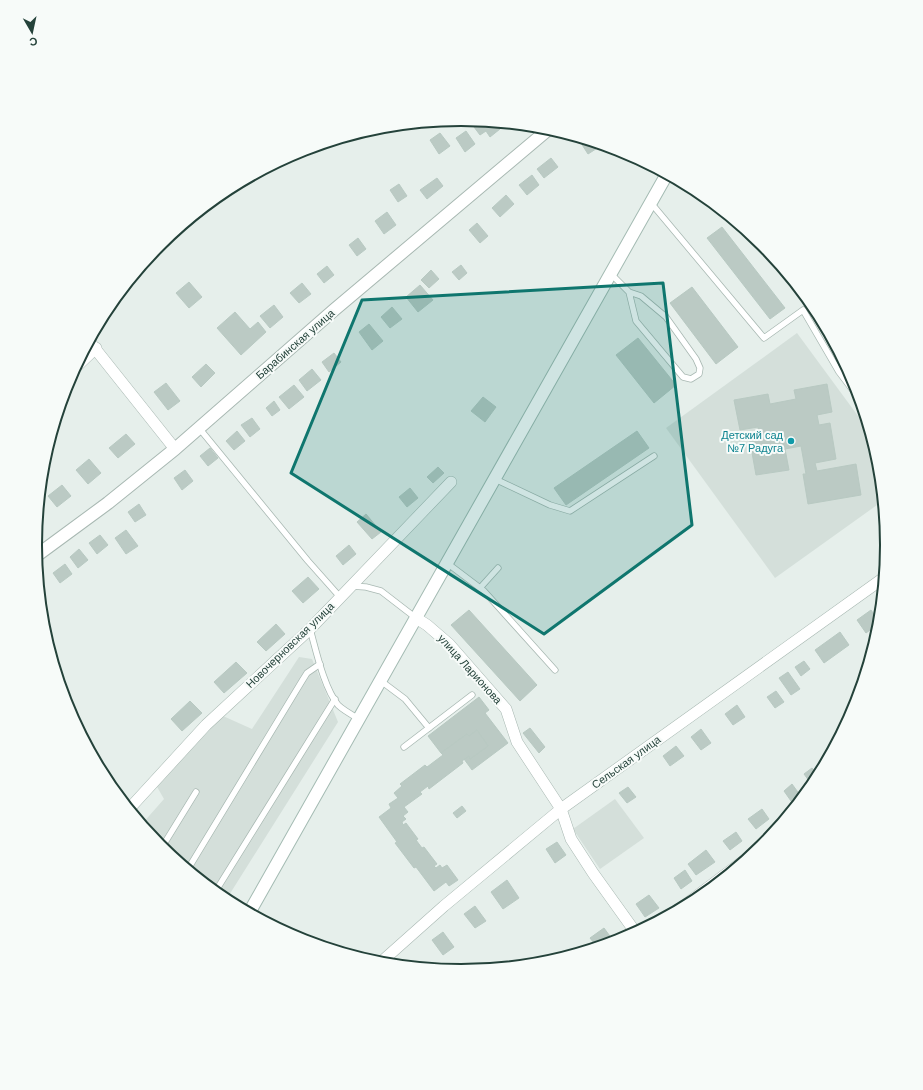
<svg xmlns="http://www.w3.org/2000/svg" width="923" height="1090" font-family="Arial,sans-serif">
  <rect width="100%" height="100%" fill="#e6efeb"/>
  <g fill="#d4dfda">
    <path d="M797,333L872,435L880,462L884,500L775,578L666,428Z"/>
    <path d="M299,657L312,659L338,722L226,900L160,846L142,824L164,799L156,785L223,716L252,729Z"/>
    <path d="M615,799L644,838L600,869L573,829Z"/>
  </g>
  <g fill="#bbcac4" stroke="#b8c9c2">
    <path d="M483,121L495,122L500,129L490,137L486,131L480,135L474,127Z"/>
    <path d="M466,131L475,144L465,152L456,138Z"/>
    <path d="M440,133L450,146L439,154L430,140Z"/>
    <path d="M582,138L595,142L599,147L588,154L579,140Z"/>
    <path d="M551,158L558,167L544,178L537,169Z"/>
    <path d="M532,175L539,185L527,195L519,185Z"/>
    <path d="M437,178L443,186L427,199L420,190Z"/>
    <path d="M399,184L407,196L398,202L390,190Z"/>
    <path d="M506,195L514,204L500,217L492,208Z"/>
    <path d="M387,212L396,225L384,234L375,221Z"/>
    <path d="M477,223L488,236L480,243L469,230Z"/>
    <path d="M722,227L785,308L770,319L707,238Z"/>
    <path d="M358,238L366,249L357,256L349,245Z"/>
    <path d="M461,265L467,273L459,280L452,272Z"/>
    <path d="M327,266L334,275L324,283L317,274Z"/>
    <path d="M431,270L439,279L429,288L421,280Z"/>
    <path d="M189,282L202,297L189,308L176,293Z"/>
    <path d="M302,283L311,294L299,303L290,293Z"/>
    <path d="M420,285L433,300L418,312L406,297Z"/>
    <path d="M692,287L738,347L716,364L670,303Z"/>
    <path d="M274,305L283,317L270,328L260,316Z"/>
    <path d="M392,307L402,319L390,328L381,317Z"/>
    <path d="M235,312L250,329L258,322L266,332L241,355L217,328Z"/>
    <path d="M369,324L383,341L372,350L359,332Z"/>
    <path d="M638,338L676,385L654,403L616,355Z"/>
    <path d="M334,353L341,362L329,372L322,362Z"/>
    <path d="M206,364L215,373L201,387L192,377Z"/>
    <path d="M312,369L321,380L307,391L299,380Z"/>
    <path d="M166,383L180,401L168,410L154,392Z"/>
    <path d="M827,384L832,412L817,415L819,425L830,423L836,459L815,463L817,471L856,464L861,495L808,504L803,474H806L801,446L785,449L789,470L756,475L749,436L759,434L758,427L740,430L734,400L768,394L770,404L796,399L794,390Z"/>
    <path d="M294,385L304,397L289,409L279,397Z"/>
    <path d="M483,397L496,407L485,422L471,411Z"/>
    <path d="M274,401L280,410L272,416L266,408Z"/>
    <path d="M252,418L260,429L250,437L241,425Z"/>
    <path d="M237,431L245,441L234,450L226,441Z"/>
    <path d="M637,431L649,448L566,505L554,488Z"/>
    <path d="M126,434L135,444L118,458L109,448Z"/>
    <path d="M210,448L218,458L208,466L200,456Z"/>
    <path d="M89,459L101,473L88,484L76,470Z"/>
    <path d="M438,467L444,473L433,483L427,477Z"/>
    <path d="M185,470L193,481L182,490L174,478Z"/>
    <path d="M62,485L71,496L57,507L48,496Z"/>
    <path d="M410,488L418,498L407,507L399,497Z"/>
    <path d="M139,504L146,515L135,522L128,512Z"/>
    <path d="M366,514L381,532L372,539L357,522Z"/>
    <path d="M126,530L138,546L126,554L115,538Z"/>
    <path d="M100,535L108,545L97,554L89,543Z"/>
    <path d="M349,545L356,554L343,565L336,556Z"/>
    <path d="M79,549L88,560L78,568L70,557Z"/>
    <path d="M65,564L72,574L60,583L53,573Z"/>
    <path d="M308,577L319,589L303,603L292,591Z"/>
    <path d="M469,610L537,685L520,701L451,625Z"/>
    <path d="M871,610L880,623L866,633L857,620Z"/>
    <path d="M276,624L285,634L266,651L257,642Z"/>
    <path d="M840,632L849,645L824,663L815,650Z"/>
    <path d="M804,661L810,669L801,676L795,667Z"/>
    <path d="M236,662L247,673L224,693L214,682Z"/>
    <path d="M788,672L800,689L791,695L779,678Z"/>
    <path d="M776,691L784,702L775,708L767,697Z"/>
    <path d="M858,693L860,695L855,707L850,700Z"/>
    <path d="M479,697L489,710L485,713L508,743L472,770L464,759L469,756L470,759L488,746L477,730L469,736L467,734L441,753L428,736Z"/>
    <path d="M190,701L202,713L182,731L171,719Z"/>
    <path d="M737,705L745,717L733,725L725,714Z"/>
    <path d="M530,728L545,747L539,753L523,733Z"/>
    <path d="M701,729L711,743L701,750L691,737Z"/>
    <path d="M477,730L488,746L470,759L469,756L462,761L463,763L429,789L428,786L420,792L422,794L404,807L408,812L403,816L406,819L402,822L403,825L406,823L418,839L416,840L422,848L424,847L437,864L434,866L436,868L440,865L442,868L447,865L458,880L449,886L446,882L434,891L416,867L414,868L395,843L397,842L379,817L391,808L389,804L398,798L394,793L402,786L400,784L425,765L427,767L443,755L441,753L467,734L469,736Z"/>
    <path d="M676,746L684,756L670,766L663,756Z"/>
    <path d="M812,768L819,777L816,782L812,785L804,774Z"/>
    <path d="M792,784L800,795L791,801L784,791Z"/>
    <path d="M628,787L636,797L627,803L619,793Z"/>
    <path d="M462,806L466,811L457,818L453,813Z"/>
    <path d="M762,809L769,819L756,829L748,819Z"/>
    <path d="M736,832L742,841L730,850L723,841Z"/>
    <path d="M557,842L566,855L555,863L546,849Z"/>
    <path d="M706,850L715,862L696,875L688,864Z"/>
    <path d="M685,870L692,881L681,889L674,878Z"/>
    <path d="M507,880L519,898L503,909L491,892Z"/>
    <path d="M649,895L659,908L645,917L636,904Z"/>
    <path d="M475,906L486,921L475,928L464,914Z"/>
    <path d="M604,928L612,939L602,946L597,947L590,938Z"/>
    <path d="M443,932L454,947L443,955L432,940Z"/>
  </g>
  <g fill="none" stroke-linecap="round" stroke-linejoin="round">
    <g stroke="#a8b8b2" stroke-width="7">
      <g id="service">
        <path d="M651,203L764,338L803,310L839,372L861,401"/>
        <path d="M772,254L775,261L799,290"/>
        <path d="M611,274L629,292L641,296L666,317L696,359L700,368L699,374L691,379L683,377L636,321L629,292"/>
        <path d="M199,428L308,561L340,597"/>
        <path d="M495,479L550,505L570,511L654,456"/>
        <path d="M447,563L484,591L555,670"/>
        <path d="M351,586L366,587L381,591L416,618"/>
        <path d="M480,588L498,568"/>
        <path d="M310,629C316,650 324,688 338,705C343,710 352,715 359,719"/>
        <path d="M381,681L405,699L429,728"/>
        <path d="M404,747L472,695"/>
        <path d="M164,850V844L196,792"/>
        <path d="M188,869L302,681L307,673L320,664"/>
        <path d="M189,870L217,889L335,699"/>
      </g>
    </g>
    <g stroke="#a8b8b2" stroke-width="12">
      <g id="minor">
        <path d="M89,341L175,449"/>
        <path d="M75,368L96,348"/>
        <path d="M416,618L427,625L449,644L506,709L517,742L561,809L571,839L593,873L636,933"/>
        <path d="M129,809L206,725L310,629L451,482"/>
        <path d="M677,911L766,844"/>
        <path d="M380,963L444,906L561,809L885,577"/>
      </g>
    </g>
    <g stroke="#a8b8b2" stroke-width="14">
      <path id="tertiary" d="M36,556L108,503L175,449L334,310L550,128"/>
    </g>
    <g stroke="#a4bbb3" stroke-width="14">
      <path id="secondary" d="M249,913L667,174"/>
    </g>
    <use href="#service" stroke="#fff" stroke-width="5.5"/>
    <use href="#minor" stroke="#fff" stroke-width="11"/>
    <use href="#tertiary" stroke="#fff" stroke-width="12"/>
    <use href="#secondary" stroke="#fff" stroke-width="12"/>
  </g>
  <path fill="#0f766e" fill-opacity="0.2" stroke="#0f766e" stroke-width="3" stroke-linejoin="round" d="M663,283L692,525L544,634L291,473L362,300Z"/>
  <circle fill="#0f9aa8" stroke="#f7fbf9" stroke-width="1.5" cx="791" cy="441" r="4"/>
  <g text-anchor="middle" stroke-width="4" stroke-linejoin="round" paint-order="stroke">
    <g font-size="11" fill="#24423a" stroke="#f7fbf9">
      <text transform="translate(295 344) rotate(-41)" y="4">Барабинская улица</text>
      <text transform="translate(290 645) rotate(-44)" y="4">Новочерновская улица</text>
      <text transform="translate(470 669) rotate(48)" y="4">улица Ларионова</text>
      <text transform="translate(626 762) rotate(-36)" y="4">Сельская улица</text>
    </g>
    <g font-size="11" fill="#0d838f" stroke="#f7fbf9" text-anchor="end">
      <text x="783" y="439">Детский сад<tspan x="783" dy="13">№7 Радуга</tspan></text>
    </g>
  </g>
  <path d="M0 0H923V1090H0ZM42 545a419 419 0 1 1 838 0a419 419 0 1 1-838 0Z" fill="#f7fbf9" fill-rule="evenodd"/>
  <path fill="none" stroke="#24423a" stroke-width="2" d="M42 545a419 419 0 1 1 838 0a419 419 0 1 1-838 0Z"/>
  <g transform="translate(32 32) rotate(171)" stroke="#f7fbf9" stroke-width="3" paint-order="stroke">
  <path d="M0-3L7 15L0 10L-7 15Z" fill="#24423a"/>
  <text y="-6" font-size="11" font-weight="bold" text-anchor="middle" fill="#24423a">С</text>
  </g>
</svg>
